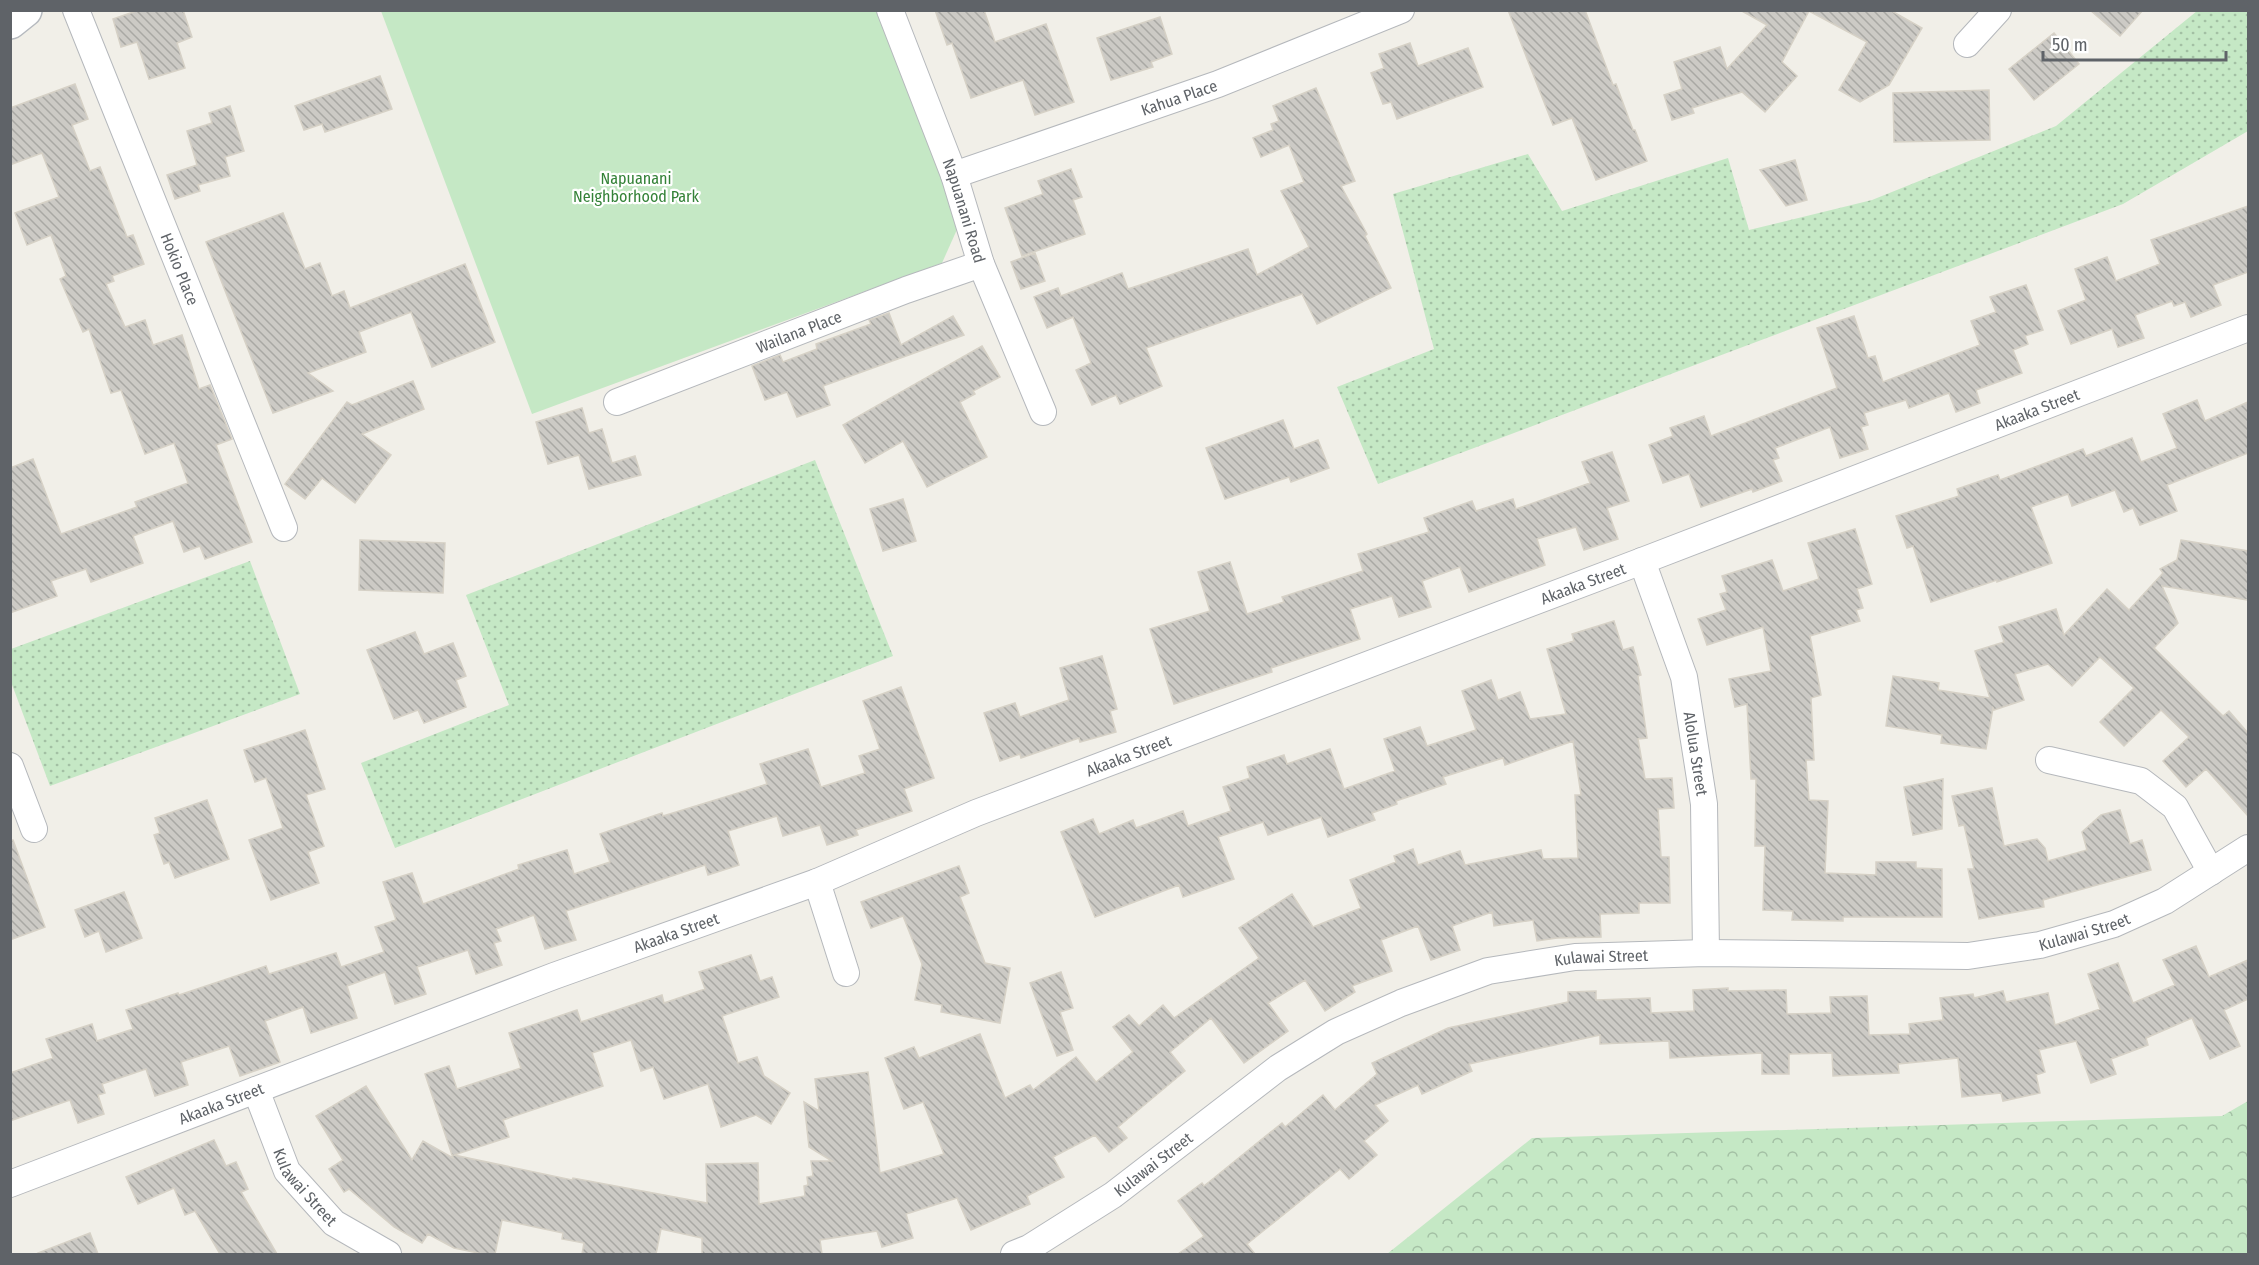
<svg xmlns="http://www.w3.org/2000/svg" width="2259" height="1265" font-family="'Fira Sans Condensed',sans-serif">
  <defs>
    <pattern id="grass-dots" width="8" height="8" patternUnits="userSpaceOnUse" patternTransform="scale(1.5)"><rect width="8" height="8" fill="#c5e8c5"/><path d="M2 2h.1M6 6h.1" fill="none" stroke="#a3c0a4" stroke-width="1.8" stroke-linecap="round"/></pattern>
    <pattern id="forest-crowns" width="20" height="18" patternUnits="userSpaceOnUse" patternTransform="scale(1.5)"><rect width="20" height="18" fill="#c5e8c5"/><path d="M2 6a3 3 0 1 1 6 0M12 15a3 3 0 1 1 6 0" fill="none" stroke="#a3c0a4"/></pattern>
    <pattern id="building-back-hatch" width="6" height="6" patternUnits="userSpaceOnUse" patternTransform="scale(1.5)"><rect width="6" height="6" fill="#cccac5"/><path d="M-1 5l2 2M0 0l6 6M5-1l2 2" fill="none" stroke="#a9a8a4"/></pattern>
  </defs>
  <rect width="100%" height="100%" fill="#f1efe8"/>
  <g fill="url(#grass-dots)">
    <path d="M2197,11H2248V131L2123,204L1378,484L1337,387L1434,349L1393,194L1528,154L1562,211L1728,158L1749,230L1872,200L2056,126Z"/>
    <path d="M815,460L893,656L395,848L361,763L509,705L466,595Z"/>
    <path d="M250,561L300,694L50,786L11,682V649Z"/>
  </g>
  <path fill="url(#forest-crowns)" d="M2248,1101V1254H1387L1532,1138L2222,1116Z"/>
  <path fill="#c5e8c5" d="M381,11H878L959,225L942,263L532,414Z"/>
  <g fill="url(#building-back-hatch)" stroke="#d6d1c6" stroke-width="1.5">
    <path d="M139,10H183L192,37L177,43L185,68L149,79L137,42L121,47L113,19Z"/>
    <path d="M935,10H984L995,42L1046,24L1074,102L1035,115L1023,80L971,98L952,43L947,45Z"/>
    <path d="M1508,10H1585L1613,85L1616,84L1633,130H1635L1647,161L1596,180L1572,118L1553,125Z"/>
    <path d="M1740,10H1890L1922,28L1889,85L1860,102L1839,90L1867,42L1809,11L1782,62L1797,76L1765,112L1742,92L1692,108L1694,113L1672,120L1664,95L1682,89L1674,62L1720,47L1727,69L1767,25Z"/>
    <path d="M2090,10H2143L2120,36Z"/>
    <path d="M1160,17L1172,54L1151,62L1153,67L1111,80L1097,38Z"/>
    <path d="M2054,33L2079,64L2034,100L2009,69Z"/>
    <path d="M1410,43L1418,66L1468,48L1483,87L1397,119L1391,102L1383,104L1371,73L1384,68L1379,54Z"/>
    <path d="M380,76L392,109L325,132L322,124L304,130L295,106Z"/>
    <path d="M75,84L88,119L72,125L90,171L100,167L127,237L133,235L144,264L112,276L114,281L106,284L125,327L145,320L153,345L182,335L199,389L210,385L232,439L216,445L252,542L205,559L200,546L184,552L173,521L133,536L143,563L91,582L86,569L51,581L57,596L10,613V468L33,459L61,534L137,507L135,502L188,483L174,443L145,454L121,390L111,393L89,329L83,332L60,279L66,276L51,235L27,245L15,213L59,197L42,153L10,165V108Z"/>
    <path d="M1316,88L1355,181L1341,186L1367,234L1365,236L1391,288L1317,324L1302,294L1146,348L1162,386L1120,404L1116,395L1092,405L1076,370L1091,363L1073,317L1047,328L1034,297L1058,288L1061,296L1122,273L1128,289L1248,249L1257,275L1309,247L1281,191L1304,182L1289,145L1261,157L1253,138L1273,130L1271,124L1279,121L1273,106Z"/>
    <path d="M1989,90L1990,140L1894,142L1893,93Z"/>
    <path d="M230,106L244,151L225,157L230,176L198,185L200,191L175,199L167,175L197,165L187,131L212,123L209,113Z"/>
    <path d="M1795,160L1807,200L1786,206L1760,170Z"/>
    <path d="M1071,169L1082,197L1073,200L1085,234L1022,256L1005,208L1043,194L1038,181Z"/>
    <path d="M2248,206V272L2213,285L2221,305L2191,317L2185,302L2174,306L2172,301L2135,315L2144,338L2118,347L2112,329L2071,344L2058,311L2086,300L2075,269L2107,257L2116,281L2160,264L2151,240Z"/>
    <path d="M283,213L305,269L320,263L332,296L344,291L350,308L465,264L495,342L432,367L411,312L359,332L366,352L308,373L333,391L273,413L206,242Z"/>
    <path d="M1035,253L1045,281L1021,289L1011,262Z"/>
    <path d="M2026,285L2043,330L2025,336L2028,344L2013,350L2022,373L1976,390L1980,403L1956,412L1949,393L1909,408L1906,400L1864,413L1868,425L1861,427L1868,449L1840,458L1830,427L1775,448L1779,458L1773,460L1782,481L1753,492L1752,489L1701,507L1689,474L1663,483L1649,445L1673,436L1670,428L1704,416L1711,436L1837,388L1817,328L1854,316L1868,358L1875,356L1883,382L1980,345L1971,321L1996,312L1990,297Z"/>
    <path d="M889,313L901,345L953,316L964,335L823,386L830,405L797,417L787,392L765,400L752,366L780,355L783,362L817,349L816,344L871,324L869,320Z"/>
    <path d="M982,346L1000,377L973,391L975,394L960,402L987,457L927,487L903,441L865,463L843,425Z"/>
    <path d="M413,381L424,409L362,434L391,455L355,503L322,478L305,499L285,484L347,402L352,405Z"/>
    <path d="M2197,400L2205,421L2248,402V453L2167,485L2177,511L2140,525L2133,508L2124,512L2115,490L2072,506L2068,494L2031,507L2052,563L1997,582V580L1931,602L1913,546L1907,548L1896,516L1959,496L1957,489L1998,475L2000,480L2083,449L2086,456L2132,438L2141,462L2177,448L2163,414Z"/>
    <path d="M582,408L589,433L602,429L612,463L635,456L641,475L589,489L579,455L548,464L536,422Z"/>
    <path d="M1283,420L1294,449L1318,440L1329,468L1291,482L1289,477L1225,499L1206,448Z"/>
    <path d="M1612,452L1629,501L1607,508L1618,539L1584,550L1576,527L1537,539L1545,565L1469,592L1460,567L1422,581L1431,607L1399,617L1392,596L1350,609L1360,639L1271,668L1272,672L1174,704L1150,629L1210,611L1198,572L1230,562L1247,614L1284,602L1282,597L1363,571L1358,554L1429,532L1424,518L1472,501L1476,511L1513,499L1516,509L1590,483L1582,462Z"/>
    <path d="M903,499L916,541L883,551L870,509Z"/>
    <path d="M1855,529L1872,584L1857,589L1863,608L1856,610L1860,621L1810,636L1821,695L1811,698L1814,760H1806L1809,800L1828,801L1825,873L1876,875V862H1916V868L1942,869V917H1843V921L1792,920L1793,911L1763,910L1765,846H1755L1756,779H1751L1747,704L1735,707L1729,679L1771,671L1763,627L1707,645L1698,619L1726,610L1720,594L1727,592L1722,576L1772,560L1783,591L1819,579L1808,543Z"/>
    <path d="M360,540L445,543L443,593L359,590Z"/>
    <path d="M2181,540L2248,551V600L2162,586L2178,623L2154,648L2223,716L2229,711L2248,733V816L2206,769L2186,787L2163,761L2189,737L2161,710L2124,746L2100,722L2134,688L2100,657L2072,686L2048,664L2015,674L2024,700L1994,710L1993,708L1986,749L1941,743L1942,735L1886,726L1893,676L1939,683L1938,690L1990,698L1975,651L2004,642L1999,627L2056,609L2064,635L2107,589L2129,610L2163,573L2160,569L2177,560Z"/>
    <path d="M1614,621L1623,650L1633,647L1641,675L1638,676L1647,738L1638,739L1645,779L1672,778L1674,808L1658,809L1661,857H1669L1670,903H1639V913L1600,914L1601,937L1557,938L1537,941L1533,920L1494,926L1492,912L1452,926L1460,950L1431,960L1418,926L1381,940L1392,971L1352,986L1355,992L1325,1011L1305,980L1268,1003L1288,1031L1244,1063L1211,1018L1170,1052L1185,1071L1118,1127L1127,1138L1109,1152L1095,1135L1053,1157L1064,1177L1027,1196L1030,1204L971,1230L957,1198L906,1214L913,1238L882,1247L877,1231L820,1240L822,1254H702V1238L661,1229L656,1254H582L584,1243L562,1239L563,1233L502,1220L495,1254H483L454,1248L428,1234L422,1243L394,1227L349,1189L344,1192L329,1169L343,1160L316,1116L366,1086L412,1160L423,1141L453,1158L425,1074L449,1066L457,1089L521,1068L509,1033L577,1010L581,1022L662,995L664,1003L705,989L699,972L751,955L760,981L772,977L779,997L722,1016L738,1063L757,1057L764,1076L790,1093L771,1124L756,1115L721,1127L708,1084L664,1099L653,1067L641,1071L631,1040L592,1053L603,1086L503,1120L509,1137L454,1155L572,1180L573,1178L707,1203L706,1164L758,1163L759,1204L805,1196L804,1186L808,1185L807,1177L813,1176L811,1161H832L809,1147L804,1102L819,1111L815,1079L868,1072L880,1173L944,1154L923,1102L904,1109L885,1058L914,1047L919,1058L980,1034L1005,1098L1030,1085L1033,1090L1076,1057L1096,1082L1133,1052L1113,1027L1129,1015L1139,1026L1163,1005L1174,1018L1259,958L1239,928L1292,894L1313,927L1361,908L1350,880L1396,862L1394,856L1413,849L1418,865L1460,851L1465,865L1541,850L1543,859L1578,858L1575,795H1581L1573,741L1505,765L1503,758L1443,777L1446,784L1396,801L1397,804L1372,813L1375,820L1328,837L1321,817L1268,835L1263,822L1218,837L1234,879L1183,897L1179,885L1095,917L1061,832L1093,819L1099,834L1133,820L1136,828L1183,811L1188,826L1231,811L1223,787L1250,778L1247,767L1284,755L1287,764L1330,749L1344,789L1395,771L1384,739L1420,727L1427,746L1476,730L1462,691L1491,680L1498,700L1520,692L1530,719L1566,714L1547,649L1574,641L1572,634Z"/>
    <path d="M415,632L424,654L453,643L466,676L456,680L466,707L424,723L418,710L394,719L367,650Z"/>
    <path d="M1102,656L1117,709L1110,711L1116,732L1080,742L1079,738L1021,758L1020,754L1000,761L984,713L1015,703L1020,717L1069,700L1060,668Z"/>
    <path d="M901,687L934,778L904,789L912,811L856,830L858,835L827,845L820,825L783,836L777,816L728,831L739,865L708,875L705,865L566,911L576,940L545,949L534,915L496,929L501,941L494,943L502,965L476,974L468,950L417,967L426,994L395,1004L385,972L347,986L357,1018L311,1033L303,1007L265,1021L280,1062L240,1076L229,1046L181,1062L188,1085L155,1096L146,1069L102,1084L105,1093L98,1095L104,1114L78,1123L70,1100L10,1121V1073L53,1058L46,1039L92,1024L97,1041L133,1029L126,1010L178,993L179,995L266,966L269,974L336,953L341,967L384,952L375,927L396,920L383,882L412,873L423,904L519,869L518,865L567,850L574,874L610,862L600,834L662,813L663,816L767,784L760,764L808,749L821,787L865,773L859,756L880,749L863,701Z"/>
    <path d="M305,730L325,789L306,795L324,846L308,852L319,883L271,900L249,840L283,828L266,778L255,782L244,750Z"/>
    <path d="M1943,779L1942,829L1913,835L1904,787Z"/>
    <path d="M1992,788L2004,846L2037,839L2045,848L2048,861L2087,850L2082,832L2101,815L2120,810L2130,844L2142,840L2151,870L2043,900L2044,907L1979,919L1968,869H1974L1964,825L1959,826L1952,796Z"/>
    <path d="M207,800L229,859L175,878L169,862L164,864L154,835L160,833L155,818Z"/>
    <path d="M10,840H13L45,927L10,940Z"/>
    <path d="M959,866L969,893L960,897L985,963L1010,968L1000,1023L941,1012L942,1005L915,1000L922,964L903,916L871,928L861,902Z"/>
    <path d="M124,892L142,938L106,952L99,931L85,937L75,910Z"/>
    <path d="M2196,946L2209,977L2248,960V999L2224,1010L2240,1046L2210,1059L2192,1018L2146,1038L2148,1045L2111,1059L2116,1074L2091,1083L2076,1041L2039,1050L2045,1072L2036,1075L2040,1093L2003,1101L2001,1093L1962,1097L1958,1058L1898,1064L1899,1073L1833,1076L1832,1053L1789,1054V1074H1762V1053L1670,1058L1669,1041L1600,1044V1035L1469,1064L1472,1071L1422,1094L1418,1085L1375,1105L1388,1121L1364,1141L1377,1155L1349,1179L1340,1169L1247,1244L1255,1254H1178L1204,1236L1178,1201L1202,1183L1204,1186L1282,1123L1285,1127L1323,1095L1335,1110L1377,1074L1372,1063L1448,1028L1568,1002V992L1596,991V1000L1650,998L1651,1013L1694,1011L1693,990L1728,988V991L1786,990L1787,1014L1831,1013L1830,997L1867,996L1869,1035L1910,1034L1909,1024L1943,1020L1940,998L1973,994L1974,998L2003,991L2006,1002L2048,993L2055,1025L2100,1009L2088,974L2118,963L2133,1003L2175,985L2163,960Z"/>
    <path d="M1061,972L1073,1008L1060,1012L1073,1050L1057,1056L1030,983Z"/>
    <path d="M214,1140L226,1166L236,1162L248,1189L241,1192L277,1254H220L195,1211L185,1215L174,1188L138,1204L126,1177Z"/>
    <path d="M90,1233L98,1254H39L38,1253Z"/>
  </g>
  <g fill="none" stroke-linecap="round" stroke-linejoin="round">
    <g stroke="#b5b8bc" stroke-width="28">
      <g id="street">
        <path id="s1" d="M76,10L284,528"/>
        <path id="s2" d="M890,10L954,175L981,264L1043,412"/>
        <path d="M1967,44L1998,10"/>
        <path id="s3" d="M954,175L1218,84L1401,10"/>
        <path id="s4" d="M617,402L906,290L981,264"/>
        <path id="s5" d="M1642,561L1684,677L1704,804L1706,953"/>
        <path d="M2049,760L2141,781L2175,807L2211,872"/>
        <path d="M10,766L34,829"/>
        <path d="M817,882L846,973"/>
        <path id="s6" d="M256,1090L287,1171L334,1223L388,1254"/>
        <path id="s7" d="M10,1184L554,976L817,882L976,813L1642,561L2248,328"/>
        <path id="s8" d="M1014,1254L1029,1248L1113,1195L1278,1068L1336,1032L1401,1003L1488,971L1575,957L1706,953L1968,956L2040,945L2114,924L2165,901L2248,848"/>
      </g>
    </g>
    <g stroke="#b6babf" stroke-width="36">
      <path id="secondary" d="M10,22L25,10"/>
    </g>
    <use href="#street" stroke="#fff" stroke-width="26"/>
    <use href="#secondary" stroke="#fff" stroke-width="33"/>
  </g>
  <g text-anchor="middle" stroke-width="4.5" stroke-linejoin="round" paint-order="stroke">
    <g font-size="16" fill="#5f6368" stroke="#fff">
      <text dy="6" stroke="none"><textPath href="#s3" startOffset="238">Kahua Place</textPath></text>
      <text dy="6" stroke="none"><textPath href="#s2" startOffset="214">Napuanani Road</textPath></text>
      <text dy="6" stroke="none"><textPath href="#s1" startOffset="279">Hokio Place</textPath></text>
      <text dy="6" stroke="none"><textPath href="#s4" startOffset="195">Wailana Place</textPath></text>
      <text dy="6" stroke="none"><textPath href="#s7" startOffset="2170">Akaaka Street</textPath></text>
      <text dy="6" stroke="none"><textPath href="#s7" startOffset="1684">Akaaka Street</textPath></text>
      <text dy="6" stroke="none"><textPath href="#s5" startOffset="201">Alolua Street</textPath></text>
      <text dy="6" stroke="none"><textPath href="#s7" startOffset="1198">Akaaka Street</textPath></text>
      <text dy="6" stroke="none"><textPath href="#s8" startOffset="1156">Kulawai Street</textPath></text>
      <text dy="6" stroke="none"><textPath href="#s7" startOffset="712">Akaaka Street</textPath></text>
      <text dy="6" stroke="none"><textPath href="#s8" startOffset="670">Kulawai Street</textPath></text>
      <text dy="6" stroke="none"><textPath href="#s7" startOffset="226">Akaaka Street</textPath></text>
      <text dy="6" stroke="none"><textPath href="#s8" startOffset="166">Kulawai Street</textPath></text>
      <text dy="6" stroke="none"><textPath href="#s6" startOffset="110">Kulawai Street</textPath></text>
    </g>
    <g font-size="16" fill="#348238" stroke="#fff">
      <text x="636" y="184">Napuanani<tspan x="636" dy="18">Neighborhood Park</tspan></text>
    </g>
  </g>
  <rect width="2259" height="1265" fill="none" stroke="#5f6368" stroke-width="24"/>
  <path d="M2043 51v9h183v-9" fill="none" stroke="#5f6368" stroke-width="3"/>
  <text x="2052" y="51" font-size="18" fill="#5f6368" stroke="#ffffff" stroke-width="4.5" paint-order="stroke">50 m</text>
</svg>
